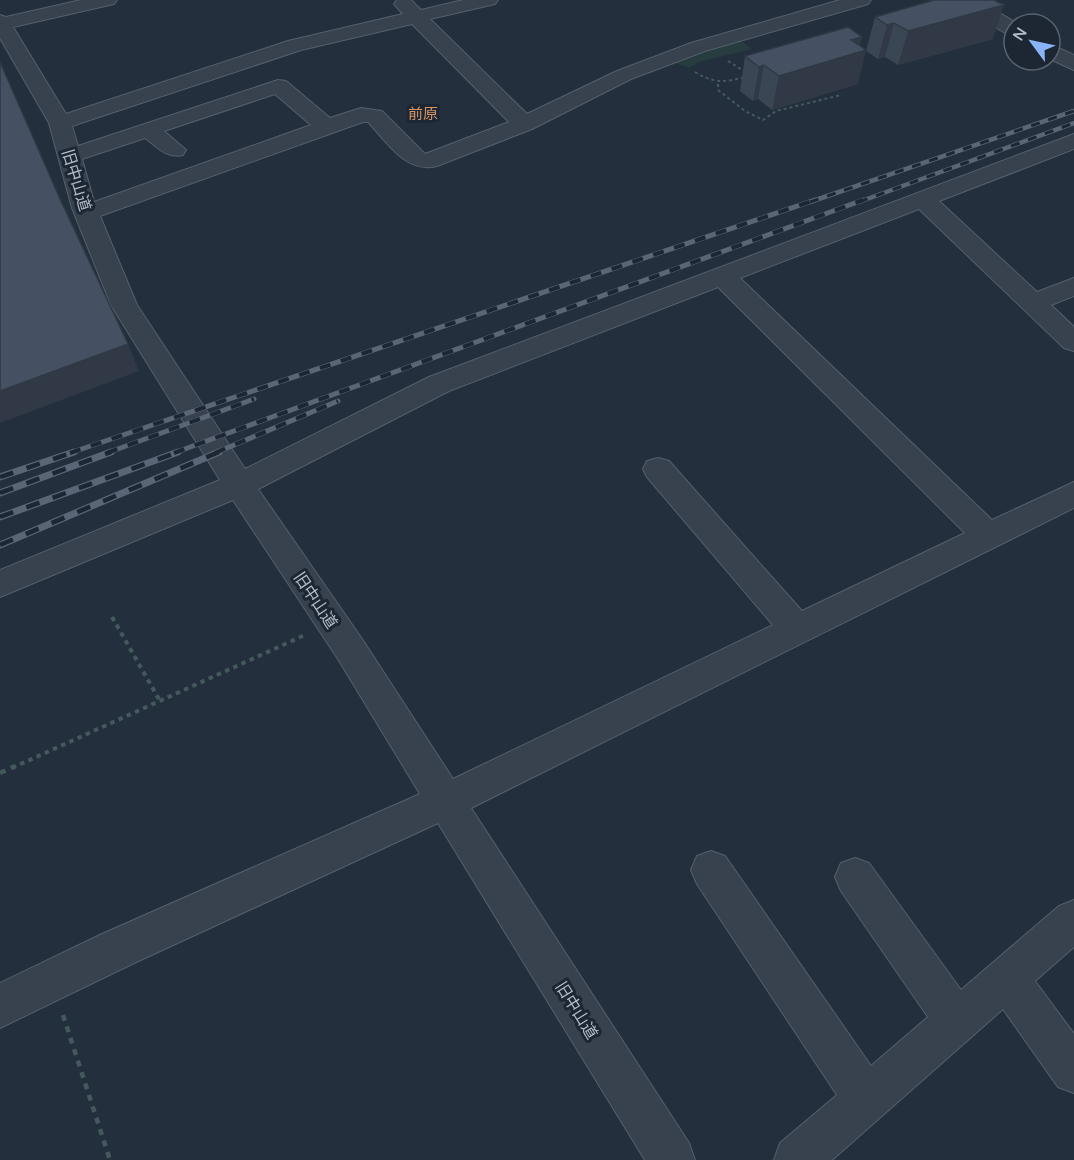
<svg xmlns="http://www.w3.org/2000/svg" width="1074" height="1160" font-family="Quicksand,'Noto Sans JP',sans-serif">
  <rect width="100%" height="100%" fill="#242f3e"/>
  <path fill="#263c3f" d="M737,38L752,49L699,62L689,68L674,62Z"/>
  <g fill="none" stroke-linecap="round" stroke-linejoin="round">
    <g stroke="#565f6c" stroke-width="2">
      <g id="minor">
        <path d="M81,0H117L114,4L13,27L66,114L288,41L403,14L394,4L397,0H411L421,10L463,0H498L495,4L430,19L527,114L617,71L691,43L840,0H871L868,4L705,51L631,79L532,129L437,166C406,174 387,142 368,122H363L100,216L137,305L245,469L429,377L1074,134V149L939,201L1037,292L1074,278V296L1051,305L1074,327V351L1064,348L919,209L740,278L992,520L1074,482V508L471,808L689,1143L695,1160H645L438,823L132,964L0,1028V983L102,934L420,794L338,659L233,500L0,597V570L220,480L111,305L72,208L49,123L0,38V15L6,17ZM412,24L509,122L425,154L382,111L361,108L330,118L286,81L278,80L78,146L72,126L301,50ZM275,94L311,125L94,202L82,159L145,138C157,147 167,159 183,155L186,150L164,131ZM718,287L965,533L802,611L669,461L658,458L647,461L643,469L647,477L773,625L453,779L362,639L258,489L449,391Z"/>
        <path d="M953,0H977L1018,24H1014V36L1007,34L956,4Z"/>
        <path d="M1050,44L1074,55V70L1050,59Z"/>
        <path d="M711,851L725,856L871,1066L928,1017L841,891L835,877L841,863L855,858L869,863L961,990L1059,906L1074,900V947L1035,981L1074,1034V1093L1058,1087L1003,1009L832,1160H774L780,1143L837,1095L697,884L691,870L697,856Z"/>
      </g>
    </g>
    <g stroke="#44595c" stroke-width="2" stroke-dasharray="3 3" stroke-linecap="butt">
      <path d="M728,61L747,73"/>
      <path d="M695,72C714,84 725,82 746,77"/>
      <path d="M718,84V90L745,111L763,120L776,111L841,95"/>
    </g>
    <g stroke="#44595c" stroke-width="4" stroke-dasharray="4.5 4.5" stroke-linecap="butt">
      <path d="M112,617L160,701"/>
      <path d="M12,768L305,635"/>
    </g>
    <g stroke="#44595c" stroke-width="4.5" stroke-dasharray="6 6" stroke-linecap="butt">
      <path d="M0,773L15,766"/>
      <path d="M63,1015L110,1160"/>
    </g>
    <use href="#minor" fill="#38414e" fill-rule="evenodd"/>
    <g stroke="#5a6575" stroke-width="4.5">
      <g id="rail-far2">
        <path d="M810,202L1074,111"/>
        <path d="M859,202L1074,123"/>
      </g>
    </g>
    <g stroke="#5a6575" stroke-width="5">
      <g id="rail-far1">
        <path d="M70,453L815,200"/>
        <path d="M107,453L254,399"/>
        <path d="M174,453L863,200"/>
        <path d="M215,453L338,401"/>
      </g>
    </g>
    <g stroke="#5a6575" stroke-width="7">
      <g id="rail">
        <path d="M0,477L74,452"/>
        <path d="M0,493L111,452"/>
        <path d="M0,517L178,452"/>
        <path d="M0,545L219,452"/>
      </g>
    </g>
    <use href="#rail-far2" stroke="#1d2633" stroke-width="3" stroke-dasharray="9" stroke-linecap="butt"/>
    <use href="#rail-far1" stroke="#1d2633" stroke-width="4" stroke-dasharray="11" stroke-linecap="butt"/>
    <use href="#rail" stroke="#1d2633" stroke-width="4.5" stroke-dasharray="14" stroke-linecap="butt"/>
  </g>
  <g fill="#3b4654">
    <path d="M875,17L993,39L898,65L885,57L878,59L866,51Z"/>
    <path d="M860,46L858,84L772,110L758,99L753,101L740,91L745,56Z"/>
  </g>
  <g fill="#303945">
    <path d="M1004,5L993,39L898,65L908,31Z"/>
    <path d="M894,23L885,57L878,59L887,25Z"/>
    <path d="M862,37L858,52L866,50L858,84L772,110L779,76L851,40Z"/>
    <path d="M764,65L758,99L753,101L759,67Z"/>
    <path d="M128,344L139,371L0,423V391Z"/>
  </g>
  <g fill="#455162" stroke="#303945" stroke-width="1.5">
    <path d="M934,0H994L1004,5L908,31L894,23L887,25L875,17Z"/>
    <path d="M848,27L862,37L851,40L866,50L779,76L764,65L759,67L745,56Z"/>
    <path d="M0,62L60,199L128,344L0,391Z"/>
  </g>
  <g text-anchor="middle" stroke-width="6" stroke-linejoin="round" paint-order="stroke">
    <g font-size="15" fill="#d59563" stroke="#1d2633">
      <text x="423" y="119">前原</text>
    </g>
    <g font-size="16" fill="#b4bcc9" stroke="#1d2633">
      <text transform="translate(77 180) rotate(73)" y="6">旧中山道</text>
      <text transform="translate(316 600) rotate(56)" y="6">旧中山道</text>
      <text transform="translate(577 1010) rotate(58)" y="6">旧中山道</text>
    </g>
  </g>
  <g transform="translate(1032 42) rotate(303)"><circle r="28" fill="#1d2633" stroke="#59626f" stroke-width="1.5"/>
  <path d="M0-4.5L10 22L0 15L-10 22Z" fill="#8ab4f8"/>
  <text y="-9" font-size="16" font-weight="bold" text-anchor="middle" fill="#b4bcc9">N</text>
  </g>
</svg>
